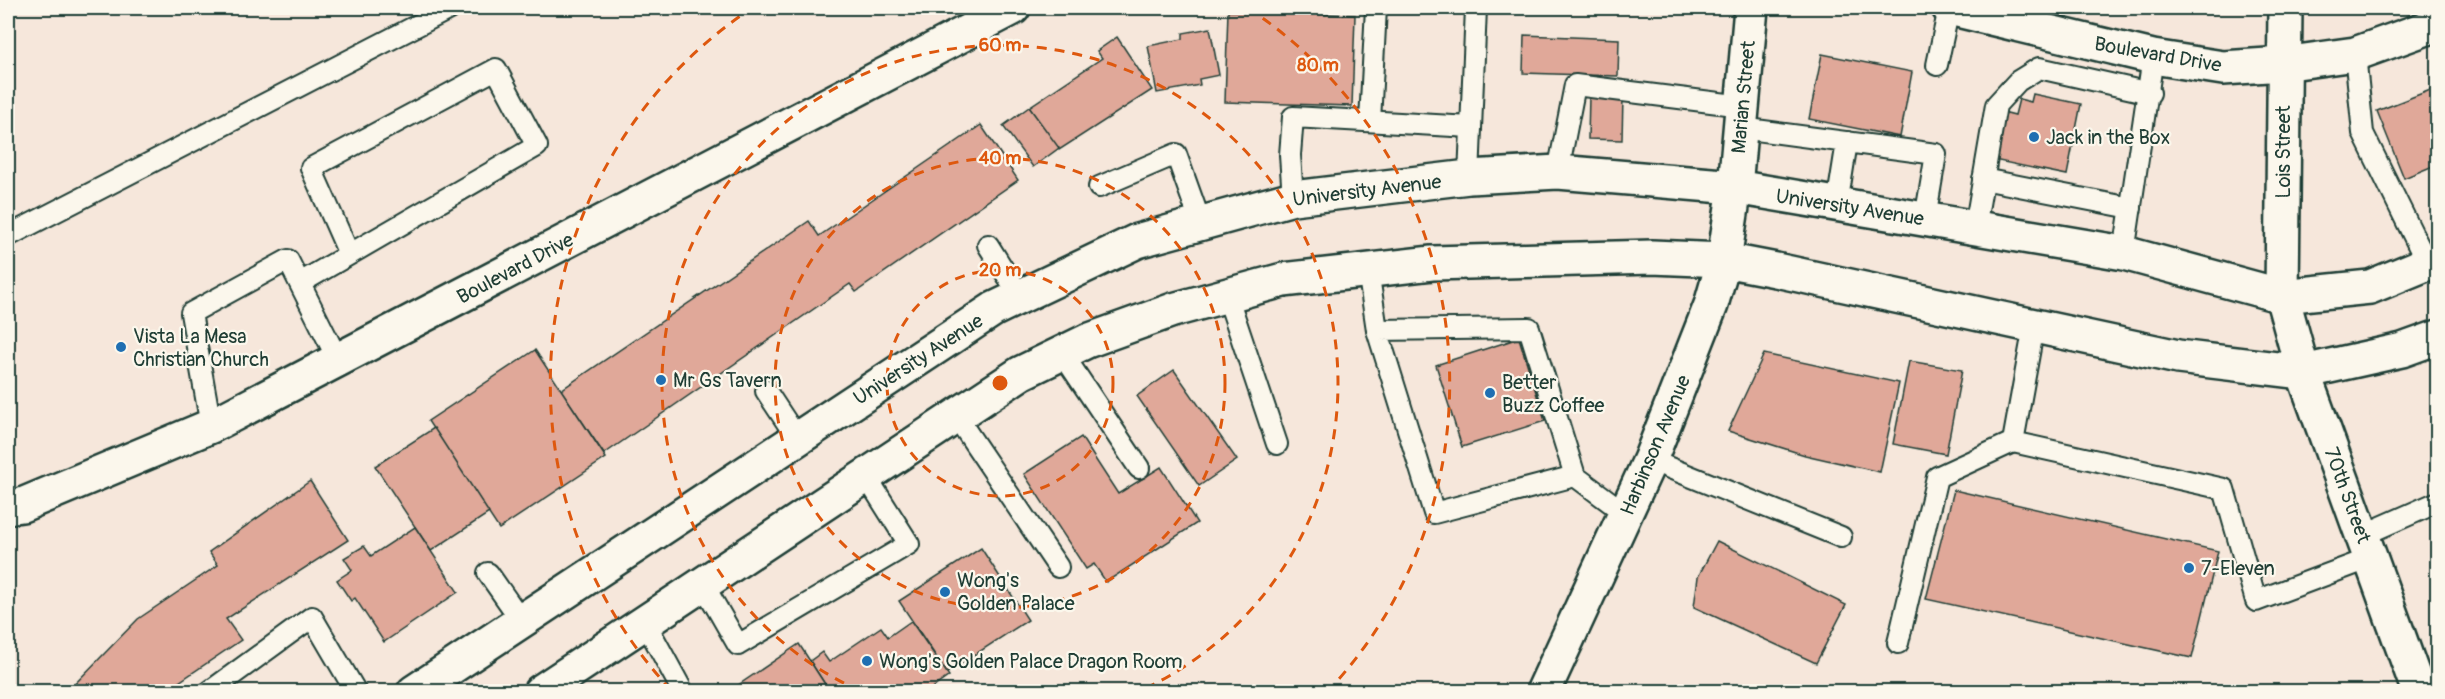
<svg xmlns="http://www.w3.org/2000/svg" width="2445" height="699" font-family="Pangolin,sans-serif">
  <rect width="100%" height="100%" fill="#f6e7db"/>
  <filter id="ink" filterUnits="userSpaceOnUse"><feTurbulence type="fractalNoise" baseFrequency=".0167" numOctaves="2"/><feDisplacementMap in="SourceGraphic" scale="12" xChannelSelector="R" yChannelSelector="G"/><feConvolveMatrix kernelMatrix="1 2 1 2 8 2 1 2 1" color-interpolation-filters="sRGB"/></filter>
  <g filter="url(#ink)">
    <g fill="#e0a899" stroke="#1f3d34" stroke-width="1.5">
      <path d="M1228,11L1355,15L1352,106L1225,102Z"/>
      <path d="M1210,28L1219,75L1199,79L1200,85L1157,93L1148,46L1183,39V33Z"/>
      <path d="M1524,35L1619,39L1618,76L1523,73Z"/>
      <path d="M1117,37L1152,90L1059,150L1029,107L1102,58L1097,51Z"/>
      <path d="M1822,54L1912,72L1900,137L1809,119Z"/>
      <path d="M2433,89L2438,99V164L2404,178L2377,111Z"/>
      <path d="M2033,94L2081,104L2067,175L1989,159L1999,111L2015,115L2019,99L2031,102Z"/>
      <path d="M1589,96L1623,97L1622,140L1588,139Z"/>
      <path d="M1029,107L1059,148L1033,167L1003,126Z"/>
      <path d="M981,125L1018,180L856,292L850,284L604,454L561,390L809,221L819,236Z"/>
      <path d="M1519,338L1545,421L1462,447L1436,365Z"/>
      <path d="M535,350L606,458L499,529L428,421Z"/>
      <path d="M1764,354L1899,383L1880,472L1805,455L1728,431Z"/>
      <path d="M1909,361L1962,370L1946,454L1893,444Z"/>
      <path d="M1174,370L1237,460L1199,486L1137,396Z"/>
      <path d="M434,428L489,513L431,551L375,466Z"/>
      <path d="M1081,437L1118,494L1161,467L1197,523L1106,582L1094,564L1086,569L1024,474Z"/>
      <path d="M310,481L348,540L226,619L241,640L164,692H67L138,619L218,565L209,552Z"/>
      <path d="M1954,490L2218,551L2192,658L1926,599Z"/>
      <path d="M415,527L458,592L384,642L355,598L351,601L337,580L352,570L344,558L364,546L371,556Z"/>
      <path d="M1717,541L1846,605L1816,663L1694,607L1698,577Z"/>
      <path d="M981,548L1028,620L947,673L899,601Z"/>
      <path d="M911,621L949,676L927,692H830L810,661L822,652L829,662L881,627L888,637Z"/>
      <path d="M799,644L830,692H728Z"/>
    </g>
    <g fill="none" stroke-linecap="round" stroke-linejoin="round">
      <g stroke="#1f3d34" stroke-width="24">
        <g id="lane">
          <path d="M2355,54L2363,133L2427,263"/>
          <path d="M1937,65L1949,8"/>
          <path d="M1370,121L1376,8"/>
          <path d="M1741,128L1936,154L1925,219"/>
          <path d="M1558,172L1575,85L1743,106"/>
          <path d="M1469,177L1476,8"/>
          <path d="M1983,179L2131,208"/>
          <path d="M1099,187L1176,154L1201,224"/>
          <path d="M1293,198L1290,155L1293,117L1471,127"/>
          <path d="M1837,205L1847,142"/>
          <path d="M1975,228L1996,105L2018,81L2039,68L2150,93"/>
          <path d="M8,236L451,8"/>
          <path d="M988,245L1020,296"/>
          <path d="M2124,253L2153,57"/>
          <path d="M1368,270L1377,330"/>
          <path d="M300,283L537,146L496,69L311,168L349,254"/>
          <path d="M1227,295L1277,444"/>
          <path d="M2034,326L2013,442L2224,489L2256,601L2371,558"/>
          <path d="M1062,353L1139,468"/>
          <path d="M766,391L797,438"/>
          <path d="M956,416L1058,567"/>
          <path d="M211,426L191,313L288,260L338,360"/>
          <path d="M1650,460L1841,537"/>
          <path d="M1575,476L1434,513L1377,330L1529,328L1575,476L1626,514"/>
          <path d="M2363,535L2438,502"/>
          <path d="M488,573L521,620"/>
          <path d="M703,584L738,645L909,544L866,476"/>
          <path d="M645,622L683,692"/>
          <path d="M1898,643L1937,477L2013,442"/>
          <path d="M209,692L312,617L356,692"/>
        </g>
      </g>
      <g stroke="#1f3d34" stroke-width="38">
        <path id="street" d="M2283,64L2355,54L2438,24"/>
      </g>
      <g stroke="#1f3d34" stroke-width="38">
        <g id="secondary">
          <path d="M1949,8L2153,57L2223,68L2283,64"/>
          <path d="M2285,8L2282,296L2303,372L2419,692"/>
          <path d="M8,507L22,505L211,426L1013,8"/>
          <path d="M1543,692L1650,460L1711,305L1724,260L1735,187L1751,8"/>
        </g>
      </g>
      <g stroke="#1f3d34" stroke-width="38">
        <g id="primary">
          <path d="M414,692L994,309L1137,241L1293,198L1469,177L1558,172L1735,187L2124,253L2282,296L2370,287L2438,259"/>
          <path d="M540,692L1021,373L1087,341L1173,310L1283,280L1432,263L1652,257L1724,260L1776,270L2178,357L2303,372L2402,350L2438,337"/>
        </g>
      </g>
      <use href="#lane" stroke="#fbf7ec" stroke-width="20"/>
      <use href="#street" stroke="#fbf7ec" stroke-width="33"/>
      <use href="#secondary" stroke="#fbf7ec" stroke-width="33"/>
      <use href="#primary" stroke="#fbf7ec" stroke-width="33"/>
    </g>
  </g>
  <g fill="none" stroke="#de580e" stroke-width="3" stroke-dasharray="10 8">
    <circle cx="1000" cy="383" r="113"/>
    <circle cx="1000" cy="383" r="225"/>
    <path d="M860 691A338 338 0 1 1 1140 691"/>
    <path d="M671 690A450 450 0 0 1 752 8M1248 8A450 450 0 0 1 1329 690"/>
  </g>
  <g fill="#1f6fb2" stroke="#fbf7ec" stroke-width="2">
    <circle cx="2034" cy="137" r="6"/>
    <circle cx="121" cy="347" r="6"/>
    <circle cx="661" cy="380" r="6"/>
    <circle cx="1490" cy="393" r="6"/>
    <circle cx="2189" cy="568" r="6"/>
    <circle cx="945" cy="592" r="6"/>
    <circle cx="867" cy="661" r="6"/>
  </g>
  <g text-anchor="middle" stroke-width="4.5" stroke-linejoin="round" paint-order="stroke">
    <g font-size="20" fill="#1f3d34" stroke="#fbf7ec">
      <text transform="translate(2158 54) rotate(10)" y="7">Boulevard Drive</text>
      <text transform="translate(1743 97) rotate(-85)" y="7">Marian Street</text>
      <text transform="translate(2283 152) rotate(-90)" y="7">Lois Street</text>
      <text transform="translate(1367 190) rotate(-7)" y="7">University Avenue</text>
      <text transform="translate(1850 207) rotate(9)" y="7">University Avenue</text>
      <text transform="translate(515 268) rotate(-28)" y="7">Boulevard Drive</text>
      <text transform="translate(918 359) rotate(-33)" y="7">University Avenue</text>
      <text transform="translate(1655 445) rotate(-67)" y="7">Harbinson Avenue</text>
      <text transform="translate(2348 495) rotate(70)" y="7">70th Street</text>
    </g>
    <g font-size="20" fill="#1f3d34" stroke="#fbf7ec" text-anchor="start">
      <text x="2046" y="144">Jack in the Box</text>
      <text x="133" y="343">Vista La Mesa<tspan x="133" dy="23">Christian Church</tspan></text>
      <text x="673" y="387">Mr Gs Tavern</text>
      <text x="1502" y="389">Better<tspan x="1502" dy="23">Buzz Coffee</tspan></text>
      <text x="2201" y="575">7-Eleven</text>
      <text x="957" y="587">Wong's<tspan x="957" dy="23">Golden Palace</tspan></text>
      <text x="879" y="668">Wong's Golden Palace Dragon Room</text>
    </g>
  </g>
  <circle cx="1000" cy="383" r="9" fill="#de580e" stroke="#fbf7ec" stroke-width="3"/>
  <g font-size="18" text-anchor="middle" font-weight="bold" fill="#de580e" stroke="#fbf7ec" stroke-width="4.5" stroke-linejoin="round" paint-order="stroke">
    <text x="1000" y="51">60 m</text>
    <text x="1318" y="71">80 m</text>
    <text x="1000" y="164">40 m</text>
    <text x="1000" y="276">20 m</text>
  </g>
  <rect width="2445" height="699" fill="none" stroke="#fbf7ec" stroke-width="30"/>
  <rect x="15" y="15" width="2415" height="669" fill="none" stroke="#1f3d34" stroke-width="2" filter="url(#ink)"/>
</svg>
